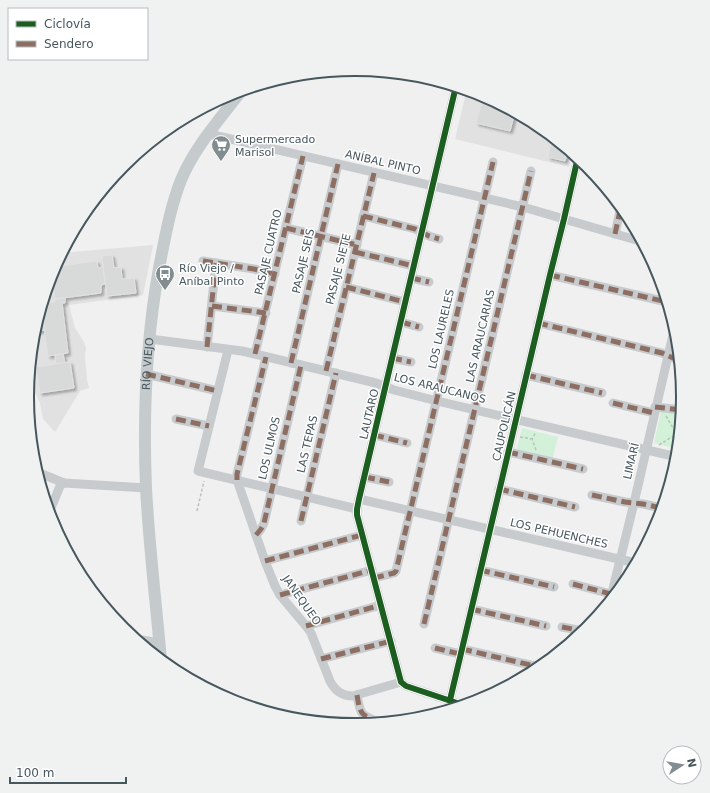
<svg xmlns="http://www.w3.org/2000/svg" width="710" height="793" font-family="'DejaVu Sans',sans-serif">
  <defs>
    <filter id="shadow"><feDropShadow dx="2.5" dy="2.5" stdDeviation="1" flood-color="#0004"/></filter>
  </defs>
  <rect width="100%" height="100%" fill="#f1f0f0"/>
  <g fill="#e2e1e2">
    <path d="M467,89L481,94L537,124L572,153L569,167L455,139Z"/>
    <path d="M153,245L143,295L69,305L75,328L84,342L86,348L85,355L87,380L89,388L80,391L55,432L43,419L40,403L29,379L33,332L52,271L61,253Z"/>
  </g>
  <g fill="#d3f1d9">
    <path d="M661,411L681,414L678,449L654,443Z"/>
    <path d="M522,428L558,437L552,461L516,452Z"/>
  </g>
  <g fill="#d8d9d9" stroke="#e2e2e3" filter="url(#shadow)">
    <path d="M482,103L510,109L515,112L510,131L476,123Z"/>
    <path d="M552,136L568,149L565,161L548,157Z"/>
    <path d="M112,255L114,268L121,267L122,279L134,278L136,293L107,296L102,256Z"/>
    <path d="M97,261L98,268L103,267L105,284L101,285V293L55,299L51,273L54,267Z"/>
    <path d="M65,298V303H62L68,353L48,356L41,307L48,306V303L55,302V299Z"/>
    <path d="M41,306L44,322L36,323Z"/>
    <path d="M44,322L45,330L34,332L36,323Z"/>
    <path d="M63,354L65,363L56,364L55,355Z"/>
    <path d="M70,362L74,388L40,393L36,367Z"/>
  </g>
  <g fill="none" stroke-linecap="round" stroke-linejoin="round">
    <g stroke="#b6c4bd" stroke-width="1.5" stroke-dasharray="3 2" stroke-linecap="butt">
      <path d="M666,416L679,438"/>
      <path d="M520,437L532,439"/>
      <path d="M659,445L680,432"/>
      <path d="M536,450L532,439L536,432"/>
      <path d="M197,511L204,481"/>
    </g>
    <g stroke="#c7cbcd" stroke-width="9">
      <path d="M456,86L359,499L357,509V515L401,682L406,686L463,705"/>
      <path d="M209,134L523,207L564,219L643,242"/>
      <path d="M363,216L415,229L429,236L439,239"/>
      <path d="M286,228L357,245"/>
      <path d="M615,234L621,206"/>
      <path d="M355,252L414,266"/>
      <path d="M203,261L254,269L275,274"/>
      <path d="M550,275L667,302"/>
      <path d="M411,278L429,282"/>
      <path d="M346,287L405,302"/>
      <path d="M212,306L266,313"/>
      <path d="M401,322L419,327"/>
      <path d="M538,323L662,353L673,358L679,359"/>
      <path d="M150,339L242,351L255,354L376,383L394,390L437,401L677,457"/>
      <path d="M207,347L216,263"/>
      <path d="M228,350L198,471L357,509"/>
      <path d="M255,354L303,156"/>
      <path d="M266,357L237,474V480L265,561L275,586L280,595L306,626L311,633L330,681C335,691 342,696 353,696L401,682"/>
      <path d="M392,358L411,362"/>
      <path d="M291,363L338,164"/>
      <path d="M326,371L374,173"/>
      <path d="M146,374L218,391"/>
      <path d="M526,375L602,393"/>
      <path d="M613,403L654,413"/>
      <path d="M655,407L682,410"/>
      <path d="M176,419L209,426"/>
      <path d="M374,435L407,443"/>
      <path d="M508,452L583,469"/>
      <path d="M37,472L64,483"/>
      <path d="M365,477L389,482"/>
      <path d="M499,489L575,507"/>
      <path d="M592,495L625,502L643,504L662,508"/>
      <path d="M359,499L636,563"/>
      <path d="M49,513L60,486L64,483L146,488"/>
      <path d="M301,521L336,373"/>
      <path d="M256,535L261,529L264,523L301,365"/>
      <path d="M265,561L362,535"/>
      <path d="M480,570L554,587"/>
      <path d="M374,578L394,573L396,571L493,162"/>
      <path d="M573,584L611,594"/>
      <path d="M280,595L372,570"/>
      <path d="M610,601L634,503L675,326"/>
      <path d="M471,609L546,626"/>
      <path d="M424,624L531,171"/>
      <path d="M306,626L381,605"/>
      <path d="M562,627L583,631"/>
      <path d="M136,639L160,643"/>
      <path d="M435,648L460,654"/>
      <path d="M462,649L539,667"/>
      <path d="M321,659L391,641"/>
      <path d="M357,695C360,714 361,716 379,722"/>
      <path d="M450,700L550,275L564,219L578,157"/>
    </g>
    <path stroke="#c5cacc" stroke-width="12" id="s1" d="M161,660C156,603 149,545 146,488C143,414 146,340 159,268C165,238 170,208 181,180C195,146 221,118 242,90"/>
    <g stroke="#8d6e63" stroke-width="5" stroke-dasharray="10 5" stroke-linecap="butt">
      <path d="M363,216L415,229L429,236L439,239"/>
      <path d="M286,228L357,245"/>
      <path d="M615,234L621,206"/>
      <path d="M355,252L414,266"/>
      <path d="M203,261L254,269L275,274"/>
      <path d="M550,275L667,302"/>
      <path d="M411,278L429,282"/>
      <path d="M346,287L405,302"/>
      <path d="M212,306L266,313"/>
      <path d="M401,322L419,327"/>
      <path d="M538,323L662,353L673,358L679,359"/>
      <path d="M207,347L216,263"/>
      <path d="M255,354L303,156"/>
      <path d="M392,358L411,362"/>
      <path d="M291,363L338,164"/>
      <path d="M326,371L374,173"/>
      <path d="M146,374L218,391"/>
      <path d="M526,375L602,393"/>
      <path d="M613,403L654,413"/>
      <path d="M655,407L682,410"/>
      <path d="M176,419L209,426"/>
      <path d="M374,435L407,443"/>
      <path d="M508,452L583,469"/>
      <path d="M365,477L389,482"/>
      <path d="M237,480V474L266,357"/>
      <path d="M499,489L575,507"/>
      <path d="M592,495L625,502L643,504L662,508"/>
      <path d="M301,521L336,373"/>
      <path d="M256,535L261,529L264,523L301,365"/>
      <path d="M265,561L362,535"/>
      <path d="M480,570L554,587"/>
      <path d="M374,578L394,573L396,571L493,162"/>
      <path d="M573,584L611,594"/>
      <path d="M280,595L372,570"/>
      <path d="M471,609L546,626"/>
      <path d="M424,624L531,171"/>
      <path d="M306,626L381,605"/>
      <path d="M562,627L583,631"/>
      <path d="M435,648L460,654"/>
      <path d="M462,649L539,667"/>
      <path d="M321,659L391,641"/>
      <path d="M357,695C360,714 361,716 379,722"/>
    </g>
    <g stroke="#fff" stroke-width="8">
      <g id="cycleway">
        <path d="M456,86L359,499L357,509V515L401,682L406,686L463,705"/>
        <path d="M450,700L550,275L564,219L578,157"/>
      </g>
    </g>
    <use href="#cycleway" stroke="#1b5e20" stroke-width="6"/>
  </g>
  <defs>
    <g id="supermarket-pin" transform="scale(1)"><path d="M0 17L-7.5 6A9.5 9.5 0 1 1 7.5 6Z" fill="#828d91" stroke="#fff"/><path d="M-6-5.5h2.5l.6 2H6L4.5 2H-2.5L-4.4-4H-6ZM-1.5 3.2a1.3 1.3 0 1 0 .1 0ZM3 3.2a1.3 1.3 0 1 0 .1 0Z" fill="#fff"/></g>
    <g id="bus-pin" transform="scale(1)"><path d="M0 17L-7.5 6A9.5 9.5 0 1 1 7.5 6Z" fill="#828d91" stroke="#fff"/><path d="M-5-6H5V4H4V6H2V4H-2V6H-4V4H-5ZM-3.5-4V0h7V-4ZM-3.5 1.2v1.5H-2V1.2ZM2 1.2v1.5H3.5V1.2Z" fill="#fff"/></g>
  </defs>
  <g fill-rule="evenodd">
    <use href="#supermarket-pin" x="221" y="145"/>
    <use href="#bus-pin" x="165" y="274"/>
  </g>
  <g text-anchor="middle" stroke-width="3" stroke-linejoin="round" paint-order="stroke">
    <g font-size="11" fill="#46575e" stroke="#fff" text-anchor="start">
      <text x="235" y="143">Supermercado<tspan x="235" dy="13">Marisol</tspan></text>
      <text x="179" y="272">Río Viejo /<tspan x="179" dy="13">Aníbal Pinto</tspan></text>
    </g>
    <g font-size="11" fill="#46575e" stroke="#fff">
      <text transform="translate(383 162) rotate(13)" y="4">ANÍBAL PINTO</text>
      <text transform="translate(268 252) rotate(-77)" y="4">PASAJE CUATRO</text>
      <text transform="translate(303 261) rotate(-77)" y="4">PASAJE SEIS</text>
      <text transform="translate(338 269) rotate(-76)" y="4">PASAJE SIETE</text>
      <text transform="translate(441 329) rotate(-77)" y="4">LOS LAURELES</text>
      <text transform="translate(480 336) rotate(-77)" y="4">LAS ARAUCARIAS</text>
      <text dy="4" stroke="none"><textPath href="#s1" startOffset="297">RÍO VIEJO</textPath></text>
      <text transform="translate(440 388) rotate(14)" y="4">LOS ARAUCANOS</text>
      <text transform="translate(369 414) rotate(-77)" y="4">LAUTARO</text>
      <text transform="translate(504 426) rotate(-77)" y="4">CAUPOLICÁN</text>
      <text transform="translate(307 444) rotate(-77)" y="4">LAS TEPAS</text>
      <text transform="translate(269 448) rotate(-77)" y="4">LOS ULMOS</text>
      <text transform="translate(631 461) rotate(-77)" y="4">LIMARÍ</text>
      <text transform="translate(559 533) rotate(13)" y="4">LOS PEHUENCHES</text>
      <text transform="translate(302 600) rotate(55)" y="4">JANEQUEO</text>
    </g>
  </g>
  <path d="M0 0H710V793H0ZM34 397a321 321 0 1 1 642 0a321 321 0 1 1-642 0Z" fill="#f0f2f2" fill-rule="evenodd"/>
  <path fill="none" stroke="#46575e" stroke-width="2" d="M34 397a321 321 0 1 1 642 0a321 321 0 1 1-642 0Z"/>
  <rect x="8" y="8" width="140" height="52" fill="#ffffff" stroke="#b5bcbf"/>
  <rect x="16" y="21" width="20" height="6" fill="#1b5e20" stroke="#b5bcbf"/>
  <text x="44" y="28" font-size="12" fill="#46575e">Ciclovía</text>
  <rect x="16" y="41" width="20" height="6" fill="#8d6e63" stroke="#b5bcbf"/>
  <text x="44" y="48" font-size="12" fill="#46575e">Sendero</text>
  <g transform="translate(682 765) rotate(78)"><circle r="19" fill="#ffffff" stroke="#b5bcbf"/>
  <path d="M0-3L7 15L0 10L-7 15Z" fill="#828d91"/>
  <text y="-6" font-size="11" font-weight="bold" text-anchor="middle" fill="#46575e">N</text>
  </g>
  <path d="M10 777v6h116v-6" fill="none" stroke="#46575e" stroke-width="2"/>
  <text x="16" y="777" font-size="12" fill="#46575e" stroke="#ffffff" stroke-width="3" paint-order="stroke">100 m</text>
</svg>
